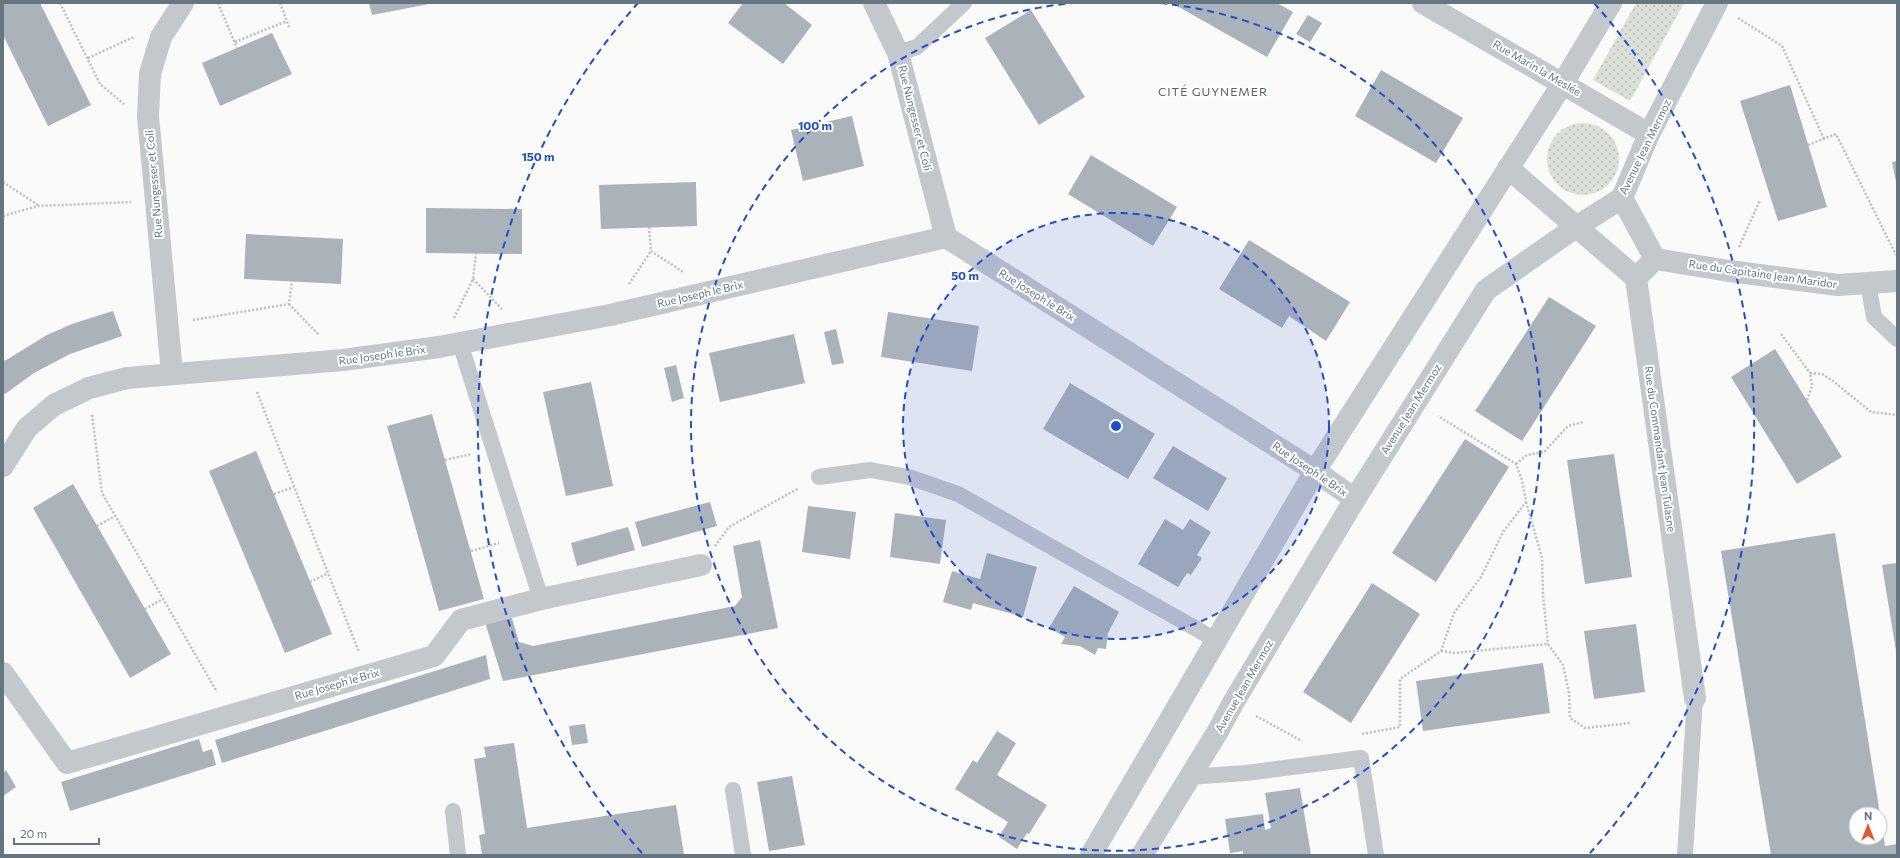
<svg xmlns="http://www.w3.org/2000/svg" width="1900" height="858" font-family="Commissioner,sans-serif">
  <defs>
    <pattern id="grass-dots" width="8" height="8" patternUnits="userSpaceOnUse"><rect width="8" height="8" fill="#dadfd7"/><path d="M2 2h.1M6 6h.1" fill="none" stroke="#b4b9b4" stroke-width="1.8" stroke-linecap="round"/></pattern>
  </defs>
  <rect width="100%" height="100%" fill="#fafaf8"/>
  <g fill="url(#grass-dots)">
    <path d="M1636,3H1684L1630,101L1593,80Z"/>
    <circle cx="1583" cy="159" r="36"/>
  </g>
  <g fill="#aab3b9">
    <path d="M3,3H40L91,105L48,126L3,35Z"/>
    <path d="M369,3H429V4L372,15Z"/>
    <path d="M743,3H784L812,25L783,64L728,23Z"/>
    <path d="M1179,3H1277L1293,12L1267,57L1177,6Z"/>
    <path d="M1031,10L1085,97L1039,125L985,38Z"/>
    <path d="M1308,15L1322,23L1310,42L1296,34Z"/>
    <path d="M272,33L292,74L220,106L202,63Z"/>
    <path d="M1381,70L1463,118L1436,163L1355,116Z"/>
    <path d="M1790,85L1827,207L1778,221L1740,101Z"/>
    <path d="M852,116L864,166L803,181L791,130Z"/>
    <path d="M1091,155L1177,207L1153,246L1068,194Z"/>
    <path d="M1897,161V182H1896L1892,162Z"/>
    <path d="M696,182L697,226L601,229L599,185Z"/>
    <path d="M426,208L522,209V254L426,253Z"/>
    <path d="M246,234L343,239L341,284L244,279Z"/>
    <path d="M1249,240L1350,302L1326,341L1289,316L1282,328L1219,289Z"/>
    <path d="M1549,297L1596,326L1522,441L1475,411Z"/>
    <path d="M113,311L122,336L70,354L34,373L5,394L3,392V362L47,335L72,324Z"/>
    <path d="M888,312L979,326L972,371L881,357Z"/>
    <path d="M836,329L844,363L832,365L824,332Z"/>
    <path d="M794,334L805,383L720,402L709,353Z"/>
    <path d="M1775,349L1842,457L1797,484L1731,377Z"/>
    <path d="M676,365L684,398L672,402L664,368Z"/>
    <path d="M591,382L613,486L566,496L543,392Z"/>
    <path d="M1070,383L1155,434L1128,479L1043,429Z"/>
    <path d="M432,414L484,599L439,611L387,426Z"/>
    <path d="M1465,439L1509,467L1436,582L1392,553Z"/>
    <path d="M1173,446L1227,478L1208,511L1153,478Z"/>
    <path d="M256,451L332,634L285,653L209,471Z"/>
    <path d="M1614,454L1632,577L1585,584L1567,460Z"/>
    <path d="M73,484L171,654L130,678L33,508Z"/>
    <path d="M710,502L717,526L642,547L635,522Z"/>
    <path d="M808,506L856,512L850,559L802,552Z"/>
    <path d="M895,513L946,520L940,564L890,557Z"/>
    <path d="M1165,519L1183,530L1190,519L1211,532L1197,555L1202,558L1191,575L1187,573L1178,587L1138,564Z"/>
    <path d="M628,527L635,550L577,566L571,543Z"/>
    <path d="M1835,533L1880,814H1856V838H1880L1881,818L1885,846L1897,844V855H1771L1721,551Z"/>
    <path d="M760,540L778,628L503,681L485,622L511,615L519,642L533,646L735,606L742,597L733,546Z"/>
    <path d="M987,553L1037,567L1023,617L973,603L971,610L943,602L952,571L980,579Z"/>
    <path d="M1897,563V651H1896L1882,565Z"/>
    <path d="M1372,583L1420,614L1351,723L1303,692Z"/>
    <path d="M1074,586L1119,612L1108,633L1106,649L1098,648L1095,655L1080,646L1061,644L1065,637L1049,628Z"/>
    <path d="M1636,624L1645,692L1594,699L1584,631Z"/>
    <path d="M486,655L490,679L222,763L215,740Z"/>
    <path d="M1543,663L1550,713L1423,731L1416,681Z"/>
    <path d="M585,724L588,743L572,745L569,726Z"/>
    <path d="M997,731L1016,743L997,775L1047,805L1029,834L1027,833L1017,849L999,837L1008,822L955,789L973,760L977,763Z"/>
    <path d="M199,739L203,752L212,749L216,765L70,811L61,782Z"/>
    <path d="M514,743L527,828L676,805L684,855H482L479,835L485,834L474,759L486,757L484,747Z"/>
    <path d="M6,770L16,787L3,796V773Z"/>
    <path d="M792,776L805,845L769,851L757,782Z"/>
    <path d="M1300,788L1311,855H1243V851L1230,853L1225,819L1263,814L1265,830L1271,828L1265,793Z"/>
  </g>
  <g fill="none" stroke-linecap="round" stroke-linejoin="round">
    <g stroke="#bbbfc2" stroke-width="2.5" stroke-dasharray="2 2" stroke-linecap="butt">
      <path d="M60,3L100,84L124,104"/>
      <path d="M218,3L237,48"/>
      <path d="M280,3L289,27"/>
      <path d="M1738,18L1782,46L1824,139"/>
      <path d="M235,42L287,21"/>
      <path d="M88,58L134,37"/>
      <path d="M1808,145L1836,134L1896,255"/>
      <path d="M3,182L38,205"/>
      <path d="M3,216L38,206L131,202"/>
      <path d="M649,227L651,251L683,272"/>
      <path d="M1739,247L1760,200"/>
      <path d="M473,279L502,309"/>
      <path d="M629,284L651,251"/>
      <path d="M289,304L319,335"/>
      <path d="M454,318L473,279L476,254"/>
      <path d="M193,320L289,304L292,281"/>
      <path d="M1781,334L1810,373"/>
      <path d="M257,392L359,652"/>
      <path d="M1807,400L1812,386L1810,373L1822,374L1833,381L1871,412L1897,415"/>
      <path d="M92,415L102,493L217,692"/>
      <path d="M445,460L472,454"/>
      <path d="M1516,464L1527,455L1544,452L1568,426L1583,422"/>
      <path d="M274,494L294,487"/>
      <path d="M1526,502L1542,558L1543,595L1548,644"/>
      <path d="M97,526L115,516"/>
      <path d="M715,546L729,527L799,488"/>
      <path d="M471,551L499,543"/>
      <path d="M310,582L328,573"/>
      <path d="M145,609L163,599"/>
      <path d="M1441,651L1454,653L1548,644L1563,665L1569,693L1570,718L1585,728L1631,723"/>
      <path d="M1256,716L1302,741"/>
      <path d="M1362,734L1400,727V679L1441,651L1454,613L1481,577L1503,532L1526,502L1522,480L1516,464L1438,416"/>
    </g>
    <g stroke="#c3c8cc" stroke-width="16">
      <path d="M898,53L917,47L964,3"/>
      <path d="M1868,283L1874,317L1897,339"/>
      <path d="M460,343L541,599"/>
      <path d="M819,477L870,470L909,477L958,494L1216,640"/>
      <path d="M1188,777L1246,773L1361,758L1376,855"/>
      <path d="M733,790L743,855"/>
      <path d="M453,811L458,855"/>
      <path d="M1685,855L1695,698"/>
    </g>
    <g stroke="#c3c8cc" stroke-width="22">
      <path d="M874,3L898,53L946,237"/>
      <path d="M1423,3L1649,134"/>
      <path d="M1508,168L1636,278L1695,698"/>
      <path d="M1622,198L1655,259"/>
      <path d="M1636,278L1655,259L1729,271L1838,285L1897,281"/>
      <path d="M172,373L148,116L150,74L161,37L183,3"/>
      <path d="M3,466L27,428L54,405L89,388L127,378L343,360L439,347L610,315L946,237L1315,471L1355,499"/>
      <path d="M3,673L67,763L434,656L461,620L541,599L701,565"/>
      <path d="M1091,855L1315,471L1563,83L1611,3"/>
      <path d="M1142,855L1218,731L1233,703L1355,499L1486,290L1576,227L1622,198L1649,134L1717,3"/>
    </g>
  </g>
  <circle cx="1116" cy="426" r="213" fill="#1d4ed8" fill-opacity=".12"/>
  <g fill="none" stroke="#1d4ed8" stroke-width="2" stroke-dasharray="7 5">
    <circle cx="1116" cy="426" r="213"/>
    <path d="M1160 3A425 425 0 1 1 1072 3"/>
    <path d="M642 853A638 638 0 0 1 638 3M1594 3A638 638 0 0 1 1590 853"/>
  </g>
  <g text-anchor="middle" stroke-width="4" stroke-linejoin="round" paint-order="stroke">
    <g font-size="11" fill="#657683" stroke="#fff">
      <text transform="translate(1537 68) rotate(30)" y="4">Rue Marin la Meslée</text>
      <text transform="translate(915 118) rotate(76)" y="4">Rue Nungesser et Coli</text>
      <text transform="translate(1645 147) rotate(-64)" y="4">Avenue Jean Mermoz</text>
      <text transform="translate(154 184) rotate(-95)" y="4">Rue Nungesser et Coli</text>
      <text transform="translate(1763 274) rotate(8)" y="4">Rue du Capitaine Jean Maridor</text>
      <text transform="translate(700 294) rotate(-13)" y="4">Rue Joseph le Brix</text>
      <text transform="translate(1037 295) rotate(32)" y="4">Rue Joseph le Brix</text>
      <text transform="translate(382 355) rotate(-8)" y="4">Rue Joseph le Brix</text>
      <text transform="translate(1411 409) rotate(-58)" y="4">Avenue Jean Mermoz</text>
      <text transform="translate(1660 449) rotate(82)" y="4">Rue du Commandant Jean Tulasne</text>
      <text transform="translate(1310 469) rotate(34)" y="4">Rue Joseph le Brix</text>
      <text transform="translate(337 684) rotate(-16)" y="4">Rue Joseph le Brix</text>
      <text transform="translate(1244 686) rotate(-60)" y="4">Avenue Jean Mermoz</text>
    </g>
    <g font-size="12" letter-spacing="1" fill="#57646e" stroke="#fff">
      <text x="1213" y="96">CITÉ GUYNEMER</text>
    </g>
  </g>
  <circle cx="1116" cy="426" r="6" fill="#1d4ed8" stroke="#fff" stroke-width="2"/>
  <g font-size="12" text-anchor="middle" font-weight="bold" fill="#1d4ed8" stroke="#fff" stroke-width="4" stroke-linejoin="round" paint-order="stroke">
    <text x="815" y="130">100 m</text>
    <text x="538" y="161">150 m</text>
    <text x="965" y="280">50 m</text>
  </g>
  <rect width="1900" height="858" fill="none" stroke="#657683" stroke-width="8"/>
  <g transform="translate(1868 826)"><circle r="19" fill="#ffffff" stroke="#c1c8cd"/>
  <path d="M0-3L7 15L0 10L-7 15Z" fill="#e4572e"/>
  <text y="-6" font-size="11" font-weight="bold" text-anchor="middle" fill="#657683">N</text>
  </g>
  <path d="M14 838v6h85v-6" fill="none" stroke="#657683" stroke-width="2"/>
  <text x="20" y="838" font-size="12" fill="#657683" stroke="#ffffff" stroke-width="3" paint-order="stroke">20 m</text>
</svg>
